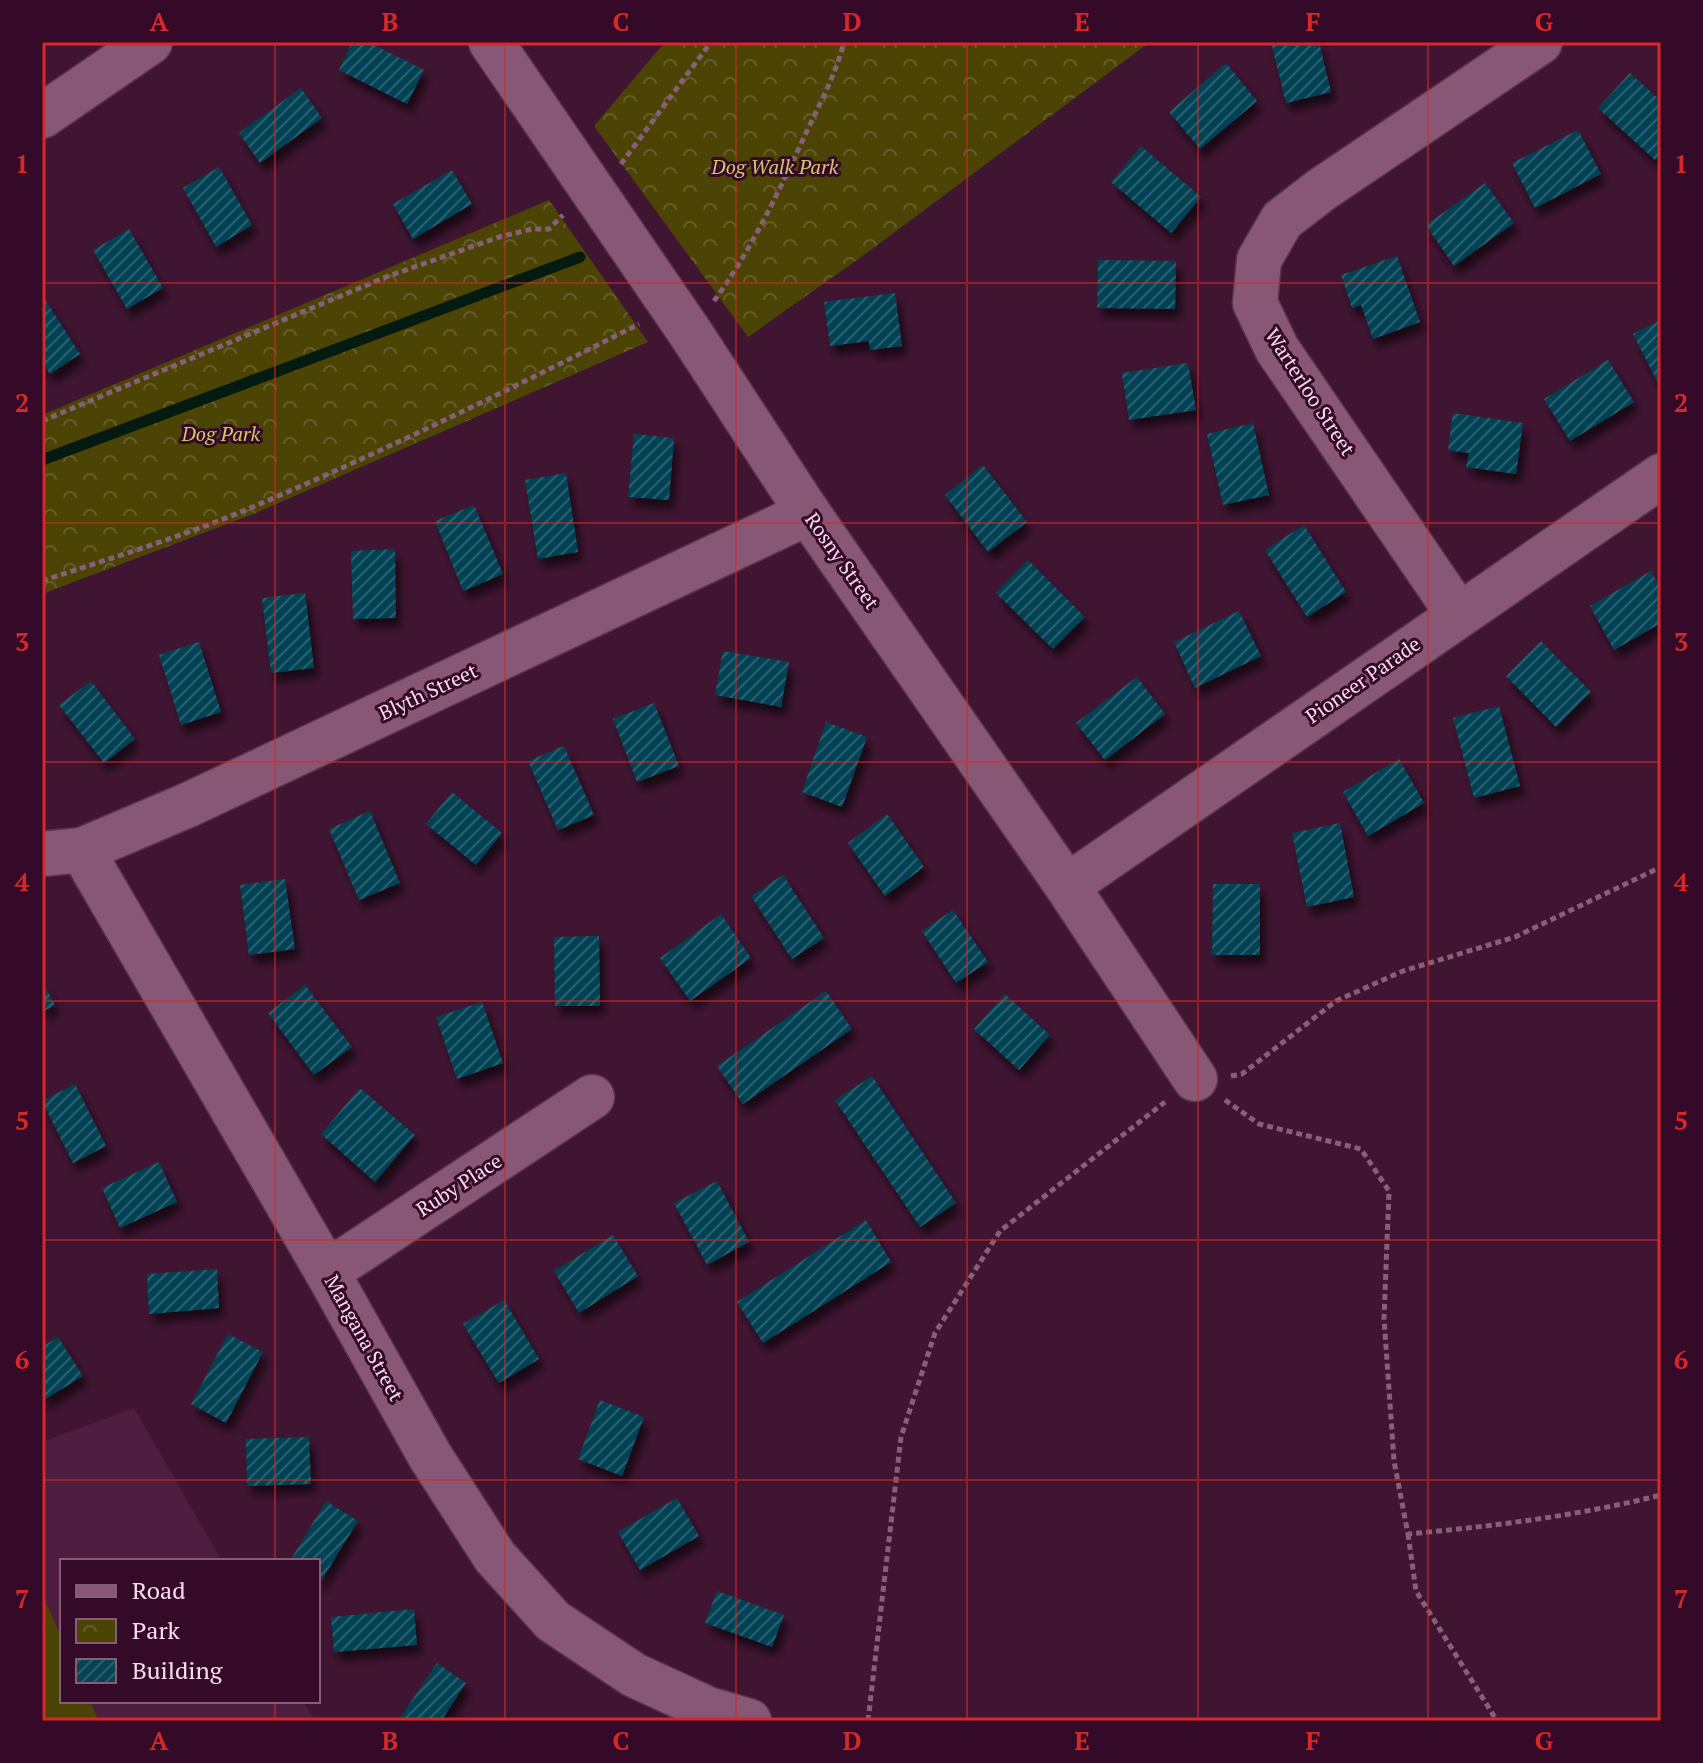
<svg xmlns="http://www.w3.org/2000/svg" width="1703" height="1763" font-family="'PT Serif',serif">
  <defs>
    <pattern id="park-crowns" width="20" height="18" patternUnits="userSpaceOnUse" patternTransform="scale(2)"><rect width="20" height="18" fill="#4b4405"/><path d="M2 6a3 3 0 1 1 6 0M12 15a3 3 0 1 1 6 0" fill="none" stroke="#665e2a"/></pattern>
    <pattern id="building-hatch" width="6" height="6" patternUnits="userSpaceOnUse" patternTransform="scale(2)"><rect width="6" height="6" fill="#064354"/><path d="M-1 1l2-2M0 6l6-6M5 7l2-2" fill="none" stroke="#2b5e6d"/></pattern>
    <filter id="shadow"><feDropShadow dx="5" dy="9" stdDeviation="4" flood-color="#0009"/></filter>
  </defs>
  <rect width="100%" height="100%" fill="#401532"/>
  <path fill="#4e1d3f" d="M134,1408L222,1561H62V1701H303L315,1721H42V1442Z"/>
  <g fill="url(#park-crowns)">
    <path d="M665,42H1150L864,255L748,337L594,126Z"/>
    <path d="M549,200L648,342L251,515L42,594V415Z"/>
  </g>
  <path fill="#4b4405" d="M42,1594L62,1639V1701H90L99,1721H42Z"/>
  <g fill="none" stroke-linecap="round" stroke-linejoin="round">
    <path stroke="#051a10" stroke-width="11" d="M42,460L580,257"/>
  </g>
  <g fill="url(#building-hatch)" filter="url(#shadow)">
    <path d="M352,42H368L424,70L407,104L339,70Z"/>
    <path d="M1271,42H1319L1331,92L1286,103Z"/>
    <path d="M1226,63L1257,101L1200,149L1169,112Z"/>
    <path d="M1630,73L1661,101V154L1655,160L1598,108Z"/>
    <path d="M301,88L322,118L260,163L239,133Z"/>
    <path d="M1578,130L1601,174L1535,208L1512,163Z"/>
    <path d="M1141,146L1201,197L1171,233L1111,182Z"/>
    <path d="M219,167L252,225L216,247L183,188Z"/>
    <path d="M452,170L472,204L413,239L393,204Z"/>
    <path d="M1485,183L1514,223L1454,266L1426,225Z"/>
    <path d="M129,229L163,288L127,309L93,250Z"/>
    <path d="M1397,256L1420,322L1373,339L1361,305L1352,308L1341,275Z"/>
    <path d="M1098,260L1176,261L1175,309L1097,308Z"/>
    <path d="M895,293L902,346L870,350L869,341L830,346L824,302Z"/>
    <path d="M42,295L80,354L50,374L42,362Z"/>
    <path d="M1661,320V381L1658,383L1633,334Z"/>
    <path d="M1608,360L1634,402L1570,441L1544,399Z"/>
    <path d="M1188,363L1196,410L1129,420L1122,373Z"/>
    <path d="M1453,413L1523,423L1516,474L1466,467L1469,453L1448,450Z"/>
    <path d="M1253,423L1269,495L1223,505L1207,434Z"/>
    <path d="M634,434L674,438L669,500L628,497Z"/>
    <path d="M983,465L1027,522L988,552L945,495Z"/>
    <path d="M566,473L578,552L538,559L525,480Z"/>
    <path d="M474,505L503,574L463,591L435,521Z"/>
    <path d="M1304,525L1346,592L1307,617L1265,550Z"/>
    <path d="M395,549L396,618L353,619L351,551Z"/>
    <path d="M1028,560L1085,617L1053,649L996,593Z"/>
    <path d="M1651,571L1661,589V623L1614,650L1590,606Z"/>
    <path d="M305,593L314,668L271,673L262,598Z"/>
    <path d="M1239,611L1261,656L1195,688L1174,642Z"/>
    <path d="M1541,641L1591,692L1556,727L1506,676Z"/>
    <path d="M199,642L221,712L181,725L159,655Z"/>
    <path d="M723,651L789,662L781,707L715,695Z"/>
    <path d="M1137,677L1165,714L1105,760L1076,723Z"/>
    <path d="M91,681L135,739L104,763L59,705Z"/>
    <path d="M654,703L679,766L637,782L613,719Z"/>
    <path d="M1499,706L1520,786L1474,798L1453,718Z"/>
    <path d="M826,722L867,737L842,807L802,792Z"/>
    <path d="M564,746L594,815L558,830L528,761Z"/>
    <path d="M1399,759L1424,803L1368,836L1343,792Z"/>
    <path d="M452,792L502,833L476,865L426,824Z"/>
    <path d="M370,811L400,883L359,900L329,829Z"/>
    <path d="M887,814L924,867L885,896L848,843Z"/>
    <path d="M1340,823L1354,897L1307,907L1292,833Z"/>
    <path d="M783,875L824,938L792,959L751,896Z"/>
    <path d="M285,879L295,949L249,955L240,885Z"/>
    <path d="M1213,884H1260V955H1212Z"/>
    <path d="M953,910L988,962L956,983L922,931Z"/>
    <path d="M721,914L751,958L690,1001L660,958Z"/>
    <path d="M599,936L600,1006H555L554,937Z"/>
    <path d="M42,981L55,1005L42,1012Z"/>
    <path d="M305,985L352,1047L314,1075L268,1013Z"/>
    <path d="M826,991L852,1029L743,1104L717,1066Z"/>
    <path d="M1005,994L1050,1035L1019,1070L974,1029Z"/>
    <path d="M482,1002L503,1063L457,1079L436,1017Z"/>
    <path d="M872,1076L956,1203L920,1227L835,1100Z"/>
    <path d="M75,1084L106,1146L73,1163L42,1101Z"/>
    <path d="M360,1088L415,1135L375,1182L321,1134Z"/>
    <path d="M159,1162L177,1202L120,1228L102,1188Z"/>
    <path d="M717,1181L749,1242L707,1265L674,1203Z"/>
    <path d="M866,1220L891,1262L763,1343L737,1302Z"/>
    <path d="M613,1235L638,1276L579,1313L554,1271Z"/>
    <path d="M217,1269L219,1308L149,1314L147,1274Z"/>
    <path d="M504,1300L539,1359L499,1383L463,1324Z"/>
    <path d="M228,1334L263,1352L226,1423L191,1404Z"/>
    <path d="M58,1337L83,1376L42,1401V1347Z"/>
    <path d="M600,1400L644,1417L622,1476L578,1459Z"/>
    <path d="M309,1437L311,1484L247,1486L246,1439Z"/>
    <path d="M677,1498L699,1536L640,1570L618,1532Z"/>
    <path d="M326,1501L358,1521L318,1586V1561H290Z"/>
    <path d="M717,1591L784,1615L772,1647L705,1623Z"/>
    <path d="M414,1609L417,1645L334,1652L331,1617Z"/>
    <path d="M437,1663L466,1683L441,1721H398Z"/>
  </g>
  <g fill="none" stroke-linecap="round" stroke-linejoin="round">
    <g stroke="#58354d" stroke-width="47">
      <g id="street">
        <path d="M491,42L691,334L808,513L1067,886L1195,1079"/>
        <path d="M42,116L150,42"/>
        <path d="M1458,614L1277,349L1255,303L1259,260L1282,220L1321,190L1540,42"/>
        <path d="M82,850L327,1272L430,1456L495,1557L553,1621L634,1675L708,1709L749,1721"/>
        <path d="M42,854L82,850L188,805L808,513"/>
        <path d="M1067,886L1661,476"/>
        <path d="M327,1272L592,1097"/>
      </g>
    </g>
    <g stroke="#866078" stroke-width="5" stroke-dasharray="6 4" stroke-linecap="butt">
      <path d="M621,164L711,42"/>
      <path d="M714,301C752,249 779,191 806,133C820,103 836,74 844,42"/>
      <path d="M42,421L386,277L499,237L532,229H549L563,215"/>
      <path d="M42,581C111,558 181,537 248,509C380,453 511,389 639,324"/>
      <path d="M1231,1076L1242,1074L1336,1001L1403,971L1515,937L1661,867"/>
      <path d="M1225,1100L1259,1124L1361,1149L1389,1191L1384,1318L1394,1461L1408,1534C1494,1526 1577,1516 1661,1495"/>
      <path d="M1408,1534L1416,1591L1497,1721"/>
      <path d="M868,1721L901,1437L935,1333L1000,1231L1165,1102"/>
    </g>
    <use href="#street" stroke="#885776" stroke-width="44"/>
  </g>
  <path fill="none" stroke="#d62828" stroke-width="2" stroke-opacity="0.55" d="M275,42V1561M505,42V1721M736,42V1721M967,42V1721M1198,42V1721M1428,42V1721M42,283H1661M42,523H1661M42,762H1661M42,1001H1661M42,1240H1661M42,1480H1661M275,1701V1721"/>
  <g text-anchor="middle" stroke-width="6" stroke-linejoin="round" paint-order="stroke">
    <g font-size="20" font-style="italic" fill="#d4c76a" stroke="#350a28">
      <text x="775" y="174">Dog Walk Park</text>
      <text x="221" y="441">Dog Park</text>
    </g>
    <g font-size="20" fill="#fadced" stroke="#350a28">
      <text transform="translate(1310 392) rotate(57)" y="7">Warterloo Street</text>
      <text transform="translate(842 561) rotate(55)" y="7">Rosny Street</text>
      <text transform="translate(1363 680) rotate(-35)" y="7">Pioneer Parade</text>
      <text transform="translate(428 692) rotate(-25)" y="7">Blyth Street</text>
      <text transform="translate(459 1185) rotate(-33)" y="7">Ruby Place</text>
      <text transform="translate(364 1338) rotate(61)" y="7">Mangana Street</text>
    </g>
  </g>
  <rect width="1703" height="1763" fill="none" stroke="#350a28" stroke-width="88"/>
  <rect x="60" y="1559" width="260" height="144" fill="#350a28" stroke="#845e77" stroke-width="2"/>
  <rect x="76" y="1585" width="40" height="12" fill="#885776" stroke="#845e77" stroke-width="2"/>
  <text x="132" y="1599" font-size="24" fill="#fadced">Road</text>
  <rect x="76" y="1619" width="40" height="24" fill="url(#park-crowns)" stroke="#845e77" stroke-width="2"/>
  <text x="132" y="1639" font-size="24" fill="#fadced">Park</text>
  <rect x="76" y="1659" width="40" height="24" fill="url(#building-hatch)" stroke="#845e77" stroke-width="2"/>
  <text x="132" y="1679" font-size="24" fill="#fadced">Building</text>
  <rect x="44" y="44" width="1615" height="1675" fill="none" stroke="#d62828" stroke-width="3"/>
  <g font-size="26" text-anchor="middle" font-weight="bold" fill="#d62828">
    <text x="159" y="31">A</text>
    <text x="390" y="31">B</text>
    <text x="621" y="31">C</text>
    <text x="852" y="31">D</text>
    <text x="1082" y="31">E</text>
    <text x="1313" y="31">F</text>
    <text x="1544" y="31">G</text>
    <text x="22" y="173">1</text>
    <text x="1681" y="173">1</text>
    <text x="22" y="412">2</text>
    <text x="1681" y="412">2</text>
    <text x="22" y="651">3</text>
    <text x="1681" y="651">3</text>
    <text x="22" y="891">4</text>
    <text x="1681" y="891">4</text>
    <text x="22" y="1130">5</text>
    <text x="1681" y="1130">5</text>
    <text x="22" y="1369">6</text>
    <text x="1681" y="1369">6</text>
    <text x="22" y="1608">7</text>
    <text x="1681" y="1608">7</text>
    <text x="159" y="1750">A</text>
    <text x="390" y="1750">B</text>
    <text x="621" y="1750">C</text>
    <text x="852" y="1750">D</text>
    <text x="1082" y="1750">E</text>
    <text x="1313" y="1750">F</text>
    <text x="1544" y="1750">G</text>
  </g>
</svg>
